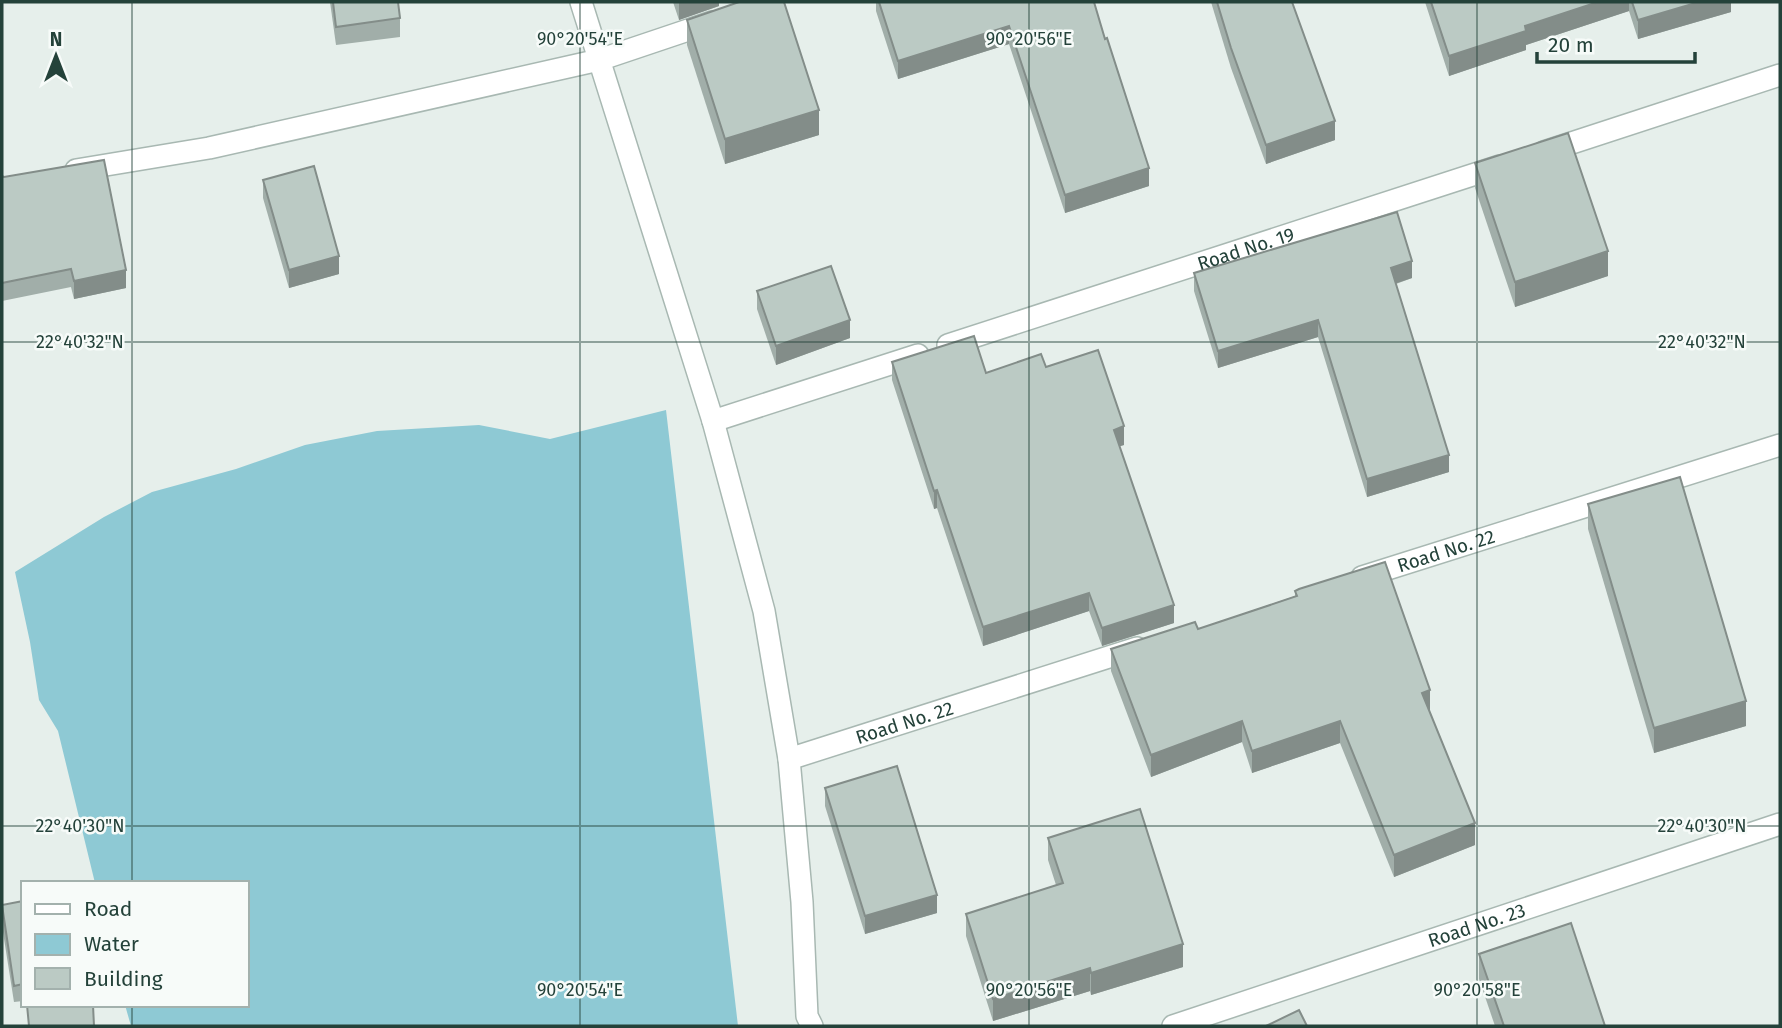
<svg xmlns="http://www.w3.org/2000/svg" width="1782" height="1028" font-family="'Fira Sans',sans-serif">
  <rect width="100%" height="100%" fill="#e6efeb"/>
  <path fill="#8ec9d4" d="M666,410L738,1026H131L125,1005H247V883H95L58,731L39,700L30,642L15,572L104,517L152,492L236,469L305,445L377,431L479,425L550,439Z"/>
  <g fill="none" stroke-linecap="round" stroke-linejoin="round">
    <g stroke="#a8b8b2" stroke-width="24">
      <g id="minor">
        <path d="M581,2L713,421L764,611L789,759L802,902L807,1016L812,1026"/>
        <path d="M1544,152L1780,75"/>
        <path d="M76,170L209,148L599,60L712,22"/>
        <path id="s1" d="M948,345L1500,166"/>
        <path d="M713,421L918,355"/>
        <path id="s2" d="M1362,577L1780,445"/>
        <path id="s3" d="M789,759L1137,648"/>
        <path id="s4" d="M1173,1026L1780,824"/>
      </g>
    </g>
    <use href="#minor" stroke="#fff" stroke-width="21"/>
  </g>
  <g fill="#a1aea9">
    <path d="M330,2H398L400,18V37L336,45Z"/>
    <path d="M673,2H719V6L679,20Z"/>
    <path d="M876,2H1094L1149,186L1065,213L1009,44L898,79L876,11Z"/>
    <path d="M1211,2H1292L1335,140L1266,164L1231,68Z"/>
    <path d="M1425,2H1731V12L1638,39L1629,11L1526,45V50L1449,76Z"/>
    <path d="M687,20L819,135L725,164L687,45Z"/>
    <path d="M1475,163L1608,276L1515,307L1475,188Z"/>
    <path d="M2,176L126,288L74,299L71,287L2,301Z"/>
    <path d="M263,180L339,274L289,288L263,198Z"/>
    <path d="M1194,273L1412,278L1396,284L1449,472L1367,497L1318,337L1218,368L1194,291Z"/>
    <path d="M757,291L850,338L776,365L757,309Z"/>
    <path d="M892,362L986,373L1046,367L1124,445L1119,446L1174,623L1102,646L1089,611L983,646L937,508L934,509L892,380Z"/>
    <path d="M1588,504L1746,726L1654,753L1588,529Z"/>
    <path d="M1295,591L1430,712L1475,845L1394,877L1340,743L1252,773L1242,742L1151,777L1111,671V649L1198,629L1295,596Z"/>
    <path d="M825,788L937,913L865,934L825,806Z"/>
    <path d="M1048,838L1183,967L1091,995L1090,991L993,1021L966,936V914L1056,885L1048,860Z"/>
    <path d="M23,901V1001L14,1002L2,926V905Z"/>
    <path d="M1479,954L1605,1026H1495L1479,979Z"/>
  </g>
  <g fill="#838d89">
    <path d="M679,2H719V6L679,20Z"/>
    <path d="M1598,2H1629V11L1526,45V50L1449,76V56L1525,26Z"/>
    <path d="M1699,2H1731V12L1638,39V20Z"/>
    <path d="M1009,26V44L898,79V61Z"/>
    <path d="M819,110V135L725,164V139Z"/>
    <path d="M1335,121V140L1266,164V145Z"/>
    <path d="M1149,168V186L1065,213V195Z"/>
    <path d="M1608,251V276L1515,307V282Z"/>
    <path d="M339,256V274L289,288V270Z"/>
    <path d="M1412,261V278L1391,285V268Z"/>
    <path d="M126,270V288L74,299V281Z"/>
    <path d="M850,320V338L776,365V346Z"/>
    <path d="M1318,320V337L1218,368V351Z"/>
    <path d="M1124,426V445L1114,448V430Z"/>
    <path d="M1449,455V472L1367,497V479Z"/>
    <path d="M937,490V508L934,509V491Z"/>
    <path d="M1089,593V611L983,646V627Z"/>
    <path d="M1174,605V623L1102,646V628Z"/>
    <path d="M1430,690V712L1422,693Z"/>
    <path d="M1746,701V726L1654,753V728Z"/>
    <path d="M1242,721V742L1151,777V755Z"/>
    <path d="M1340,721V743L1252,773V751Z"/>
    <path d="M1475,823V845L1394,877V855Z"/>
    <path d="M937,895V913L865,934V916Z"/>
    <path d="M1183,944V967L1091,995V973Z"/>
    <path d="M1090,968V991L993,1021V999Z"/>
  </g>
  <g fill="#bbcac4" stroke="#838d89" stroke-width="2">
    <path d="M333,2H398L400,18L336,27Z"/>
    <path d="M739,2H784L819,110L725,139L687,20Z"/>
    <path d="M879,2H1094L1105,39L1107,38L1149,168L1065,195L1009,26L898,61Z"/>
    <path d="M1217,2H1292L1335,121L1266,145L1231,48Z"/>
    <path d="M1431,2H1598L1525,26L1526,31L1449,56Z"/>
    <path d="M1632,2H1699L1638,20Z"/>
    <path d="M1568,133L1608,251L1515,282L1475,163Z"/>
    <path d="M104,160L126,270L74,281L71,269L2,283V176L4,177Z"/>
    <path d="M314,166L339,256L289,270L263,180Z"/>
    <path d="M1397,212L1412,261L1391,268L1449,455L1367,479L1318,320L1218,351L1194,273Z"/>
    <path d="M831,266L850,320L776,346L757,291Z"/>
    <path d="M974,336L986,373L1041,354L1046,367L1098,350L1124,426L1114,430L1174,605L1102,628L1089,593L983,627L937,490L934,491L892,362Z"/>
    <path d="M1680,477L1746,701L1654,728L1588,504Z"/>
    <path d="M1385,562L1430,690L1422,693L1475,823L1394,855L1340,721L1252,751L1242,721L1151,755L1111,649L1195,622L1198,629L1297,596L1295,591L1299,589Z"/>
    <path d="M897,766L937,895L865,916L825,788Z"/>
    <path d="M1140,809L1183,944L1091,973L1090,968L993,999L966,914L1063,883L1048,838Z"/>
    <path d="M23,901V984L14,986L2,905Z"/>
    <path d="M1571,923L1605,1026H1504L1479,954Z"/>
    <path d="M27,1005H93L94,1026H29Z"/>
    <path d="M1299,1010L1307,1026H1266Z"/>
  </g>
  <path fill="none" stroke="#24423a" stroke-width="2" stroke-opacity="0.45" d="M132,2V883M580,2V1026M1029,2V1026M1477,2V1026M2,342H1780M2,826H1780M132,1005V1026"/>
  <g text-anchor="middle" stroke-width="5" stroke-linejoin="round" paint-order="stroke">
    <g font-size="19" fill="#24423a" stroke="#f7fbf9">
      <text dy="7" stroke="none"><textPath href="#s1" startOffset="313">Road No. 19</textPath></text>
      <text dy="7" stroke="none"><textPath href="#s2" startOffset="88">Road No. 22</textPath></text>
      <text dy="7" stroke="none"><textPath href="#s3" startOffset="121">Road No. 22</textPath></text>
      <text dy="7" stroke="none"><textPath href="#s4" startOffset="320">Road No. 23</textPath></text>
    </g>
  </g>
  <g font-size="18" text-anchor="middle" fill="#24423a" stroke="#f7fbf9" stroke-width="5" stroke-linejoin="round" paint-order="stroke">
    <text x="580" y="45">90°20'54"E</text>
    <text x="1029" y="45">90°20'56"E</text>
    <text x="80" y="348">22°40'32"N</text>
    <text x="1702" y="348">22°40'32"N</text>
    <text x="80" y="832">22°40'30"N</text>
    <text x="1702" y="832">22°40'30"N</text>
    <text x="580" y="996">90°20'54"E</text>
    <text x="1029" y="996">90°20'56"E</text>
    <text x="1477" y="996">90°20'58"E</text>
  </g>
  <rect width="1782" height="1028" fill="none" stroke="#24423a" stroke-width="7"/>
  <rect x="21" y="881" width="228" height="126" fill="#f7fbf9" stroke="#a3b1ad" stroke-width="2"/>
  <rect x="35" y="904" width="35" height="10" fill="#ffffff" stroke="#a3b1ad" stroke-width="2"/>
  <text x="84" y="916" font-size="21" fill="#24423a">Road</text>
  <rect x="35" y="934" width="35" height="21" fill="#8ec9d4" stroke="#a3b1ad" stroke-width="2"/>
  <text x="84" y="951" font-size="21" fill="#24423a">Water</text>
  <rect x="35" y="968" width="35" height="21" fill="#bbcac4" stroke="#a3b1ad" stroke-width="2"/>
  <text x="84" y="986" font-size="21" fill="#24423a">Building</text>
  <g transform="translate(56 56)" stroke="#f7fbf9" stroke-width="5" paint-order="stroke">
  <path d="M0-5L12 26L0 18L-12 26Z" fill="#24423a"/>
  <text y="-10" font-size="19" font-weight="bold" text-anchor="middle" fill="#24423a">N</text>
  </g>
  <path d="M1537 52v10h158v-10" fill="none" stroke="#24423a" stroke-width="3.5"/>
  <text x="1548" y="52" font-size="21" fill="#24423a" stroke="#f7fbf9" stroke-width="5" paint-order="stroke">20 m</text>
</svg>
